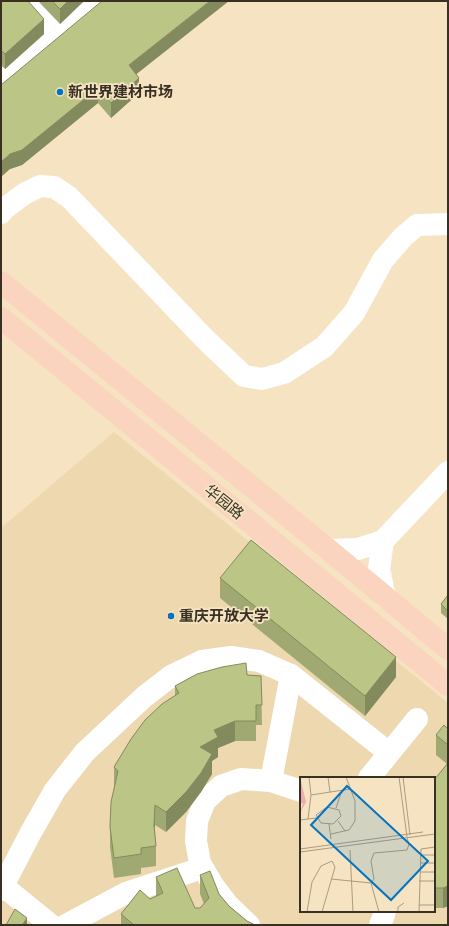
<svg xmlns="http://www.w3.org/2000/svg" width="449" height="926" font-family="'Sofia Sans Condensed','Noto Sans SC',sans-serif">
  <rect width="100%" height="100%" fill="#f6e3c1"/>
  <path fill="#edd8af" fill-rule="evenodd" d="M114,432L448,703V925H1V528ZM301,778H434V911H301Z"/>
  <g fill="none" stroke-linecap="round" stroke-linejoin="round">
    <g stroke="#fff" stroke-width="22">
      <path d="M26,1L58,36"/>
      <path d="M1,82L101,1"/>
      <path d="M1,213L4,209L24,194L40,186L54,187L69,197L205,339L244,376L262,379L284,373L324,347L354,313L383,260L403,237L417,225L448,224"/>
      <path d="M383,541L448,472"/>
      <path d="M329,550L358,549L383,541L379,569L385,597"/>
      <path d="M369,778L417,719"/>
      <path d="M271,781L291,675"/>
      <path d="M3,886L51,925"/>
      <path d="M1,890L30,834L55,790L85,752L144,697L171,676L202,661L231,657L259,661L291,675L389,753"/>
      <path d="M66,925L126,893L202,868"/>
      <path d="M249,925L228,905L213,885L200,863L196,841L197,821L205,801L221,786L241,779L271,781L301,791"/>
      <path d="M380,925L384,915L385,911"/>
    </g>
    <g stroke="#fbd4bf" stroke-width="22">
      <path d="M1,282L329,550L448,649"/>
      <path d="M1,318L448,685"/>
    </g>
  </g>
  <g fill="#a1a973">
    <path d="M1,1L44,34L5,69L1,65Z"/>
    <path d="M38,1H84L60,24Z"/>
    <path d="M136,74L139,93L111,118L98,103L22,165L10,169L1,85Z"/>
    <path d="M220,578L396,677L365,716L220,598Z"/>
    <path d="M448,595V619L441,613V604Z"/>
    <path d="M247,675L261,676L262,725H256V741H235L218,748V757L212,761V774L201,792L186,812L166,832L155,825V834L156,846V866L141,868V874L114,878L110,847V827L114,787V767L175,695V686Z"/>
    <path d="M448,729V906L443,908H434V780L447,764L436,755V735Z"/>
    <path d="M200,875L219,894L229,906L247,921L255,925H121V914L156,896V877L195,908H200L204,904L200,894Z"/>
  </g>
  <g fill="#838a5e">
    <path d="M68,1H84L60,24V9Z"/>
    <path d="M210,1H229L129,80V65Z"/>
    <path d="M44,19V34L5,69V54Z"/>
    <path d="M139,78V93L111,118V103Z"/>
    <path d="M98,88V103L22,165L10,169L1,177V162L10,154Z"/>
    <path d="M396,657V677L365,716V696Z"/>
    <path d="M235,721V741L218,748V757L212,761V774L201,792L186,812L166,832V812L200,747L214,730Z"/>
    <path d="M155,805V825L154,845V825Z"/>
    <path d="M448,886V906L443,908V888Z"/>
    <path d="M27,918V925H22Z"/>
  </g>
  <g fill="#bbc586" stroke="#838a5e">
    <path d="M1,1H28L44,19L5,54L1,50Z"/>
    <path d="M52,1H68L60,9Z"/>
    <path d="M102,1H210L129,65L139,78L111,103L98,88L22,150L10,154L1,162V85Z"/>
    <path d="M251,540L396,657L365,696L220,578Z"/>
    <path d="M448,595V611L441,604Z"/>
    <path d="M246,663L247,675L261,676L262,705H256V721H235L214,730L218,737L200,747L212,754L201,773L186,792L166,812L155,805L154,825L156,846L141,848V854L114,858L110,827L111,802L118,771L114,767L131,739L145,720L162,704L179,693L175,686L197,674L222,667Z"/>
    <path d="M444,725L448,729V745L436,735Z"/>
    <path d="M448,763V886L443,888H434V780Z"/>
    <path d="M177,868L195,908H200L209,898L200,875L210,871L219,894L229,906L247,921L255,925H134L121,914L140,890L150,899L163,893L156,877Z"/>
    <path d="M15,909L27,918L22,925H6Z"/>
  </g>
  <g fill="#0474bf" stroke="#f6e3c1" stroke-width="1.5">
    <circle cx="60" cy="92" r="4"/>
    <circle cx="171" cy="616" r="4"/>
  </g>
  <g text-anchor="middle" stroke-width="3.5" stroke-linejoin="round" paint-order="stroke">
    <g font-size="15" font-weight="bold" fill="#373023" stroke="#f6e3c1" text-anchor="start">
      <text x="68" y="97">新世界建材市场</text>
      <text x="179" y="621">重庆开放大学</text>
    </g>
    <g font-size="15" fill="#373023" stroke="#f6e3c1">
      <text transform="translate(224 502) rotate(39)" y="5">华园路</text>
    </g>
  </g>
  <g transform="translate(300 777)">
    <rect width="135" height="135" fill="#f6e3c1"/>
    <path d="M0,0L6,25L0,36L3,26L0,27Z" fill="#eaadaf"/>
    <path fill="none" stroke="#aa9b82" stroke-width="1" d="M28,0L30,15M99,0L107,60M103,0L110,58M11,18L50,12M27,30L39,33L41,39L33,47L21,46L16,38ZM36,31L42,13M8,42L11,18L9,0M0,43L16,41M38,44L45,54M29,47L31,62M31,57L49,53L55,44V24L46,0M0,72L123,55M50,73L53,135M0,75L135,57M121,78H135M120,86H135M120,95H135M31,102L71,106L74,102L71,84L74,76L107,73L109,67L107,61M119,104H135M71,106L79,135M119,128H135M7,135L12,105L21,89L32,84L35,90L22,135M98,135V130L104,126M119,135L121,72L135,70"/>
    <path fill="#0474bf" fill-opacity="0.15" stroke="#0474bf" stroke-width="2" d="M47,9L128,84L91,123L11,48Z"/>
    <rect width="135" height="135" fill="none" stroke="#373023" stroke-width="2"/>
  </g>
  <rect width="449" height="926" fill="none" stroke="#373023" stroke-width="4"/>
</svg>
